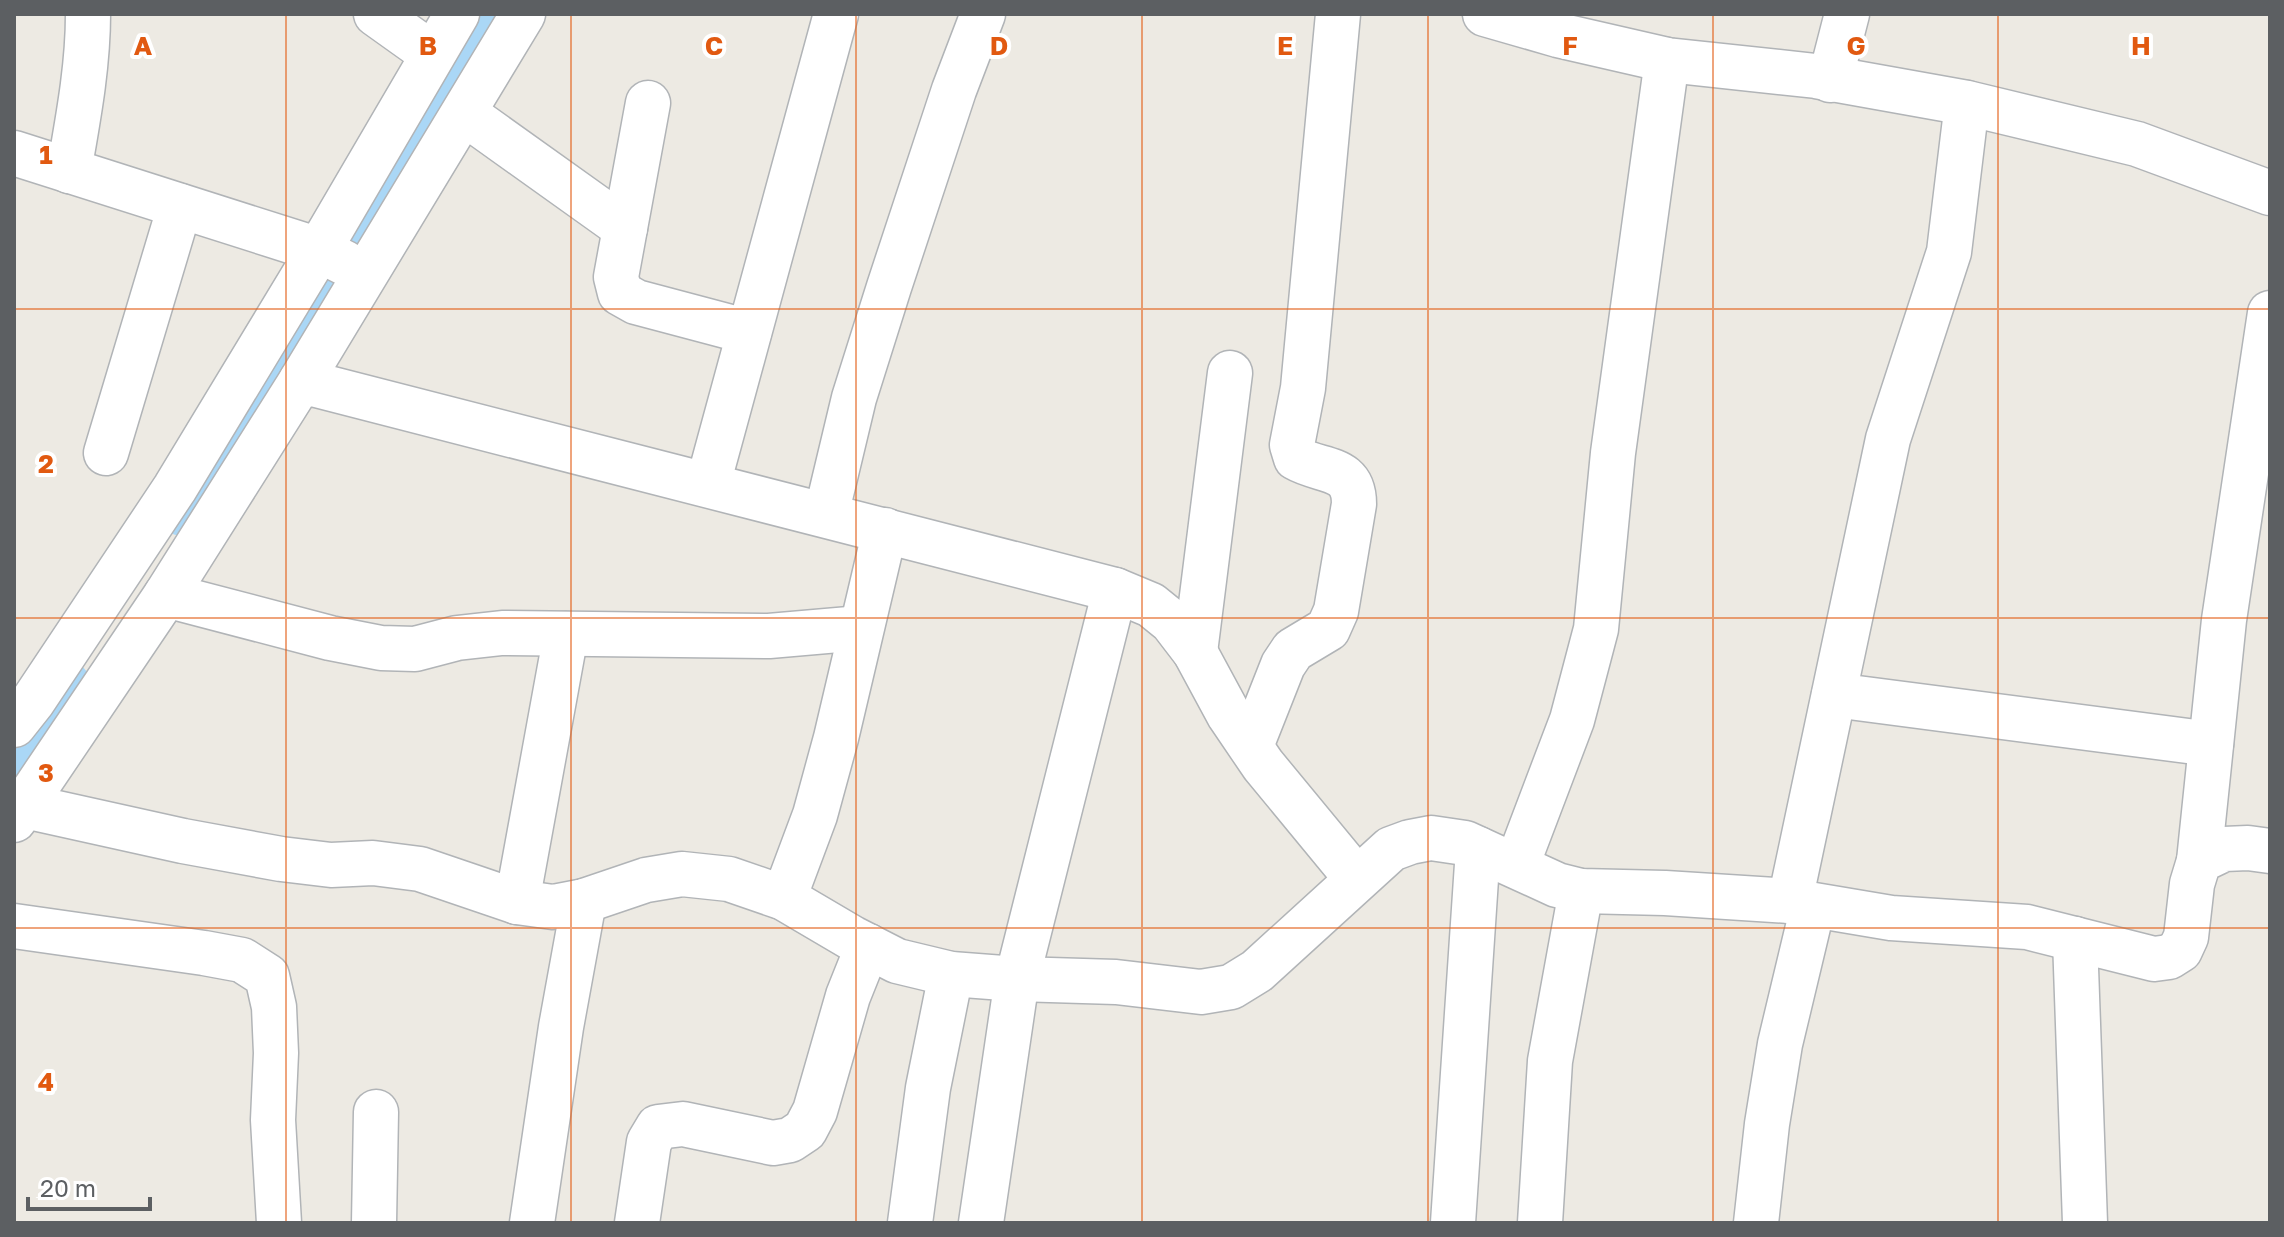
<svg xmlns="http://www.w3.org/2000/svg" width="2284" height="1237" font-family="'Golos Text',sans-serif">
  <rect width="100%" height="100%" fill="#edeae3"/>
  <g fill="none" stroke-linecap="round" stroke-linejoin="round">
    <g stroke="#aad7f6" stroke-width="42">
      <path d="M182,515L313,318L495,14"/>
      <path d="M14,766L69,683"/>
    </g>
    <g stroke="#b1b4b7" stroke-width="47">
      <g id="minor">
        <path d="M376,14L432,54"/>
        <path d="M1485,14L1558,35L1667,60L1816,76L1967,103L2137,144L2270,193"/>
        <path d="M1830,80L1847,14"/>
        <path d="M648,103L616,277L620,293L636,302L749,332"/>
        <path d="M464,113L625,228"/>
        <path d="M14,153L319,250L345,263"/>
        <path d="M69,171C78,119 88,67 88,14"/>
        <path d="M301,381L523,14"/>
        <path d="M106,453L180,206"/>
        <path d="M708,484L836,14"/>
        <path d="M826,515L854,398L889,287L954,90L983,14"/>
        <path d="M166,595L330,638L381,648L415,649L457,638L502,633L769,636L861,628"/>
        <path d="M1195,652L1230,373"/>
        <path d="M1834,695L2211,744"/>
        <path d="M14,725L33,701L175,488L319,250L457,14"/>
        <path d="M1251,746L1283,665L1293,650L1328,629L1336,611L1354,504C1354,465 1322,473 1296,458L1292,445L1303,388L1338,14"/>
        <path d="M25,806L183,841L281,859L331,865L373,863L420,869L517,902L553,907L584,901L646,880L682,874L729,879L784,898L852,938L897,961L951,974L1017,979L1116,982L1201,992L1231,987L1257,971L1391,849L1410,842L1431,838L1465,843L1557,885L1581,891L1665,893L1790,901L1891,918L2027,927L2154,959L2169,957L2180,950L2186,937L2192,884L2199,861L2224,849L2248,848L2270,851"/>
        <path d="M14,820L166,595L301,381L1115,590L1151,605L1172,622L1195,652L1229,715L1263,765L1357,879"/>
        <path d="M2199,861L2224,620L2270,313"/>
        <path d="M1517,865L1572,720L1596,629L1613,453L1667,60"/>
        <path d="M784,898L815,815L836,738L885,530"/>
        <path d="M1790,901L1888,439L1949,252L1967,103"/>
        <path d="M517,902L566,634"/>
        <path d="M14,926L204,953L242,960L267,976L274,1007L276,1053L273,1120L279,1223"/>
        <path d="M2075,939L2085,1223"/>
        <path d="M374,1223L376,1112"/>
        <path d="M532,1223L561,1027L584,901"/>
        <path d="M637,1223L649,1142L658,1127L683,1124L773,1143L790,1140L805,1130L815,1111L848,996L868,946"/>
        <path d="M910,1223L928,1088L951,974"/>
        <path d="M981,1223L1017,979L1115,590"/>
        <path d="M1453,1223L1478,849"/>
        <path d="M1540,1223L1550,1061L1581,891"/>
        <path d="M1756,1223L1767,1124L1780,1044L1813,906"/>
      </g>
    </g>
    <use href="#minor" stroke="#fff" stroke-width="44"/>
  </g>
  <path fill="none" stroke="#e15910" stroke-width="2" stroke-opacity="0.55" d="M286,14V1223M571,14V1223M856,14V1223M1142,14V1223M1428,14V1223M1713,14V1223M1998,14V1223M14,309H2270M14,618H2270M14,928H2270"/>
  <g font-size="26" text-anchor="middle" font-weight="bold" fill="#e15910" stroke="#fff" stroke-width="8" stroke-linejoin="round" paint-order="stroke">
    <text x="143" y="55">A</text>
    <text x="428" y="55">B</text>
    <text x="714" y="55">C</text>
    <text x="999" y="55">D</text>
    <text x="1285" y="55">E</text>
    <text x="1570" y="55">F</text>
    <text x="1856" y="55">G</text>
    <text x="2141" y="55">H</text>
    <text x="46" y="164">1</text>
    <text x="46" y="473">2</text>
    <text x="46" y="782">3</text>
    <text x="46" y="1091">4</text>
  </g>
  <rect width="2284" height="1237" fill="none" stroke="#5c5f62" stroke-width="32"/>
  <path d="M28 1197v12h122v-12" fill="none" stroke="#5c5f62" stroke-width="4"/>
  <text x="40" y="1197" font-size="24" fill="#5c5f62" stroke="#ffffff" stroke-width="6" paint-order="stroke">20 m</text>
</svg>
